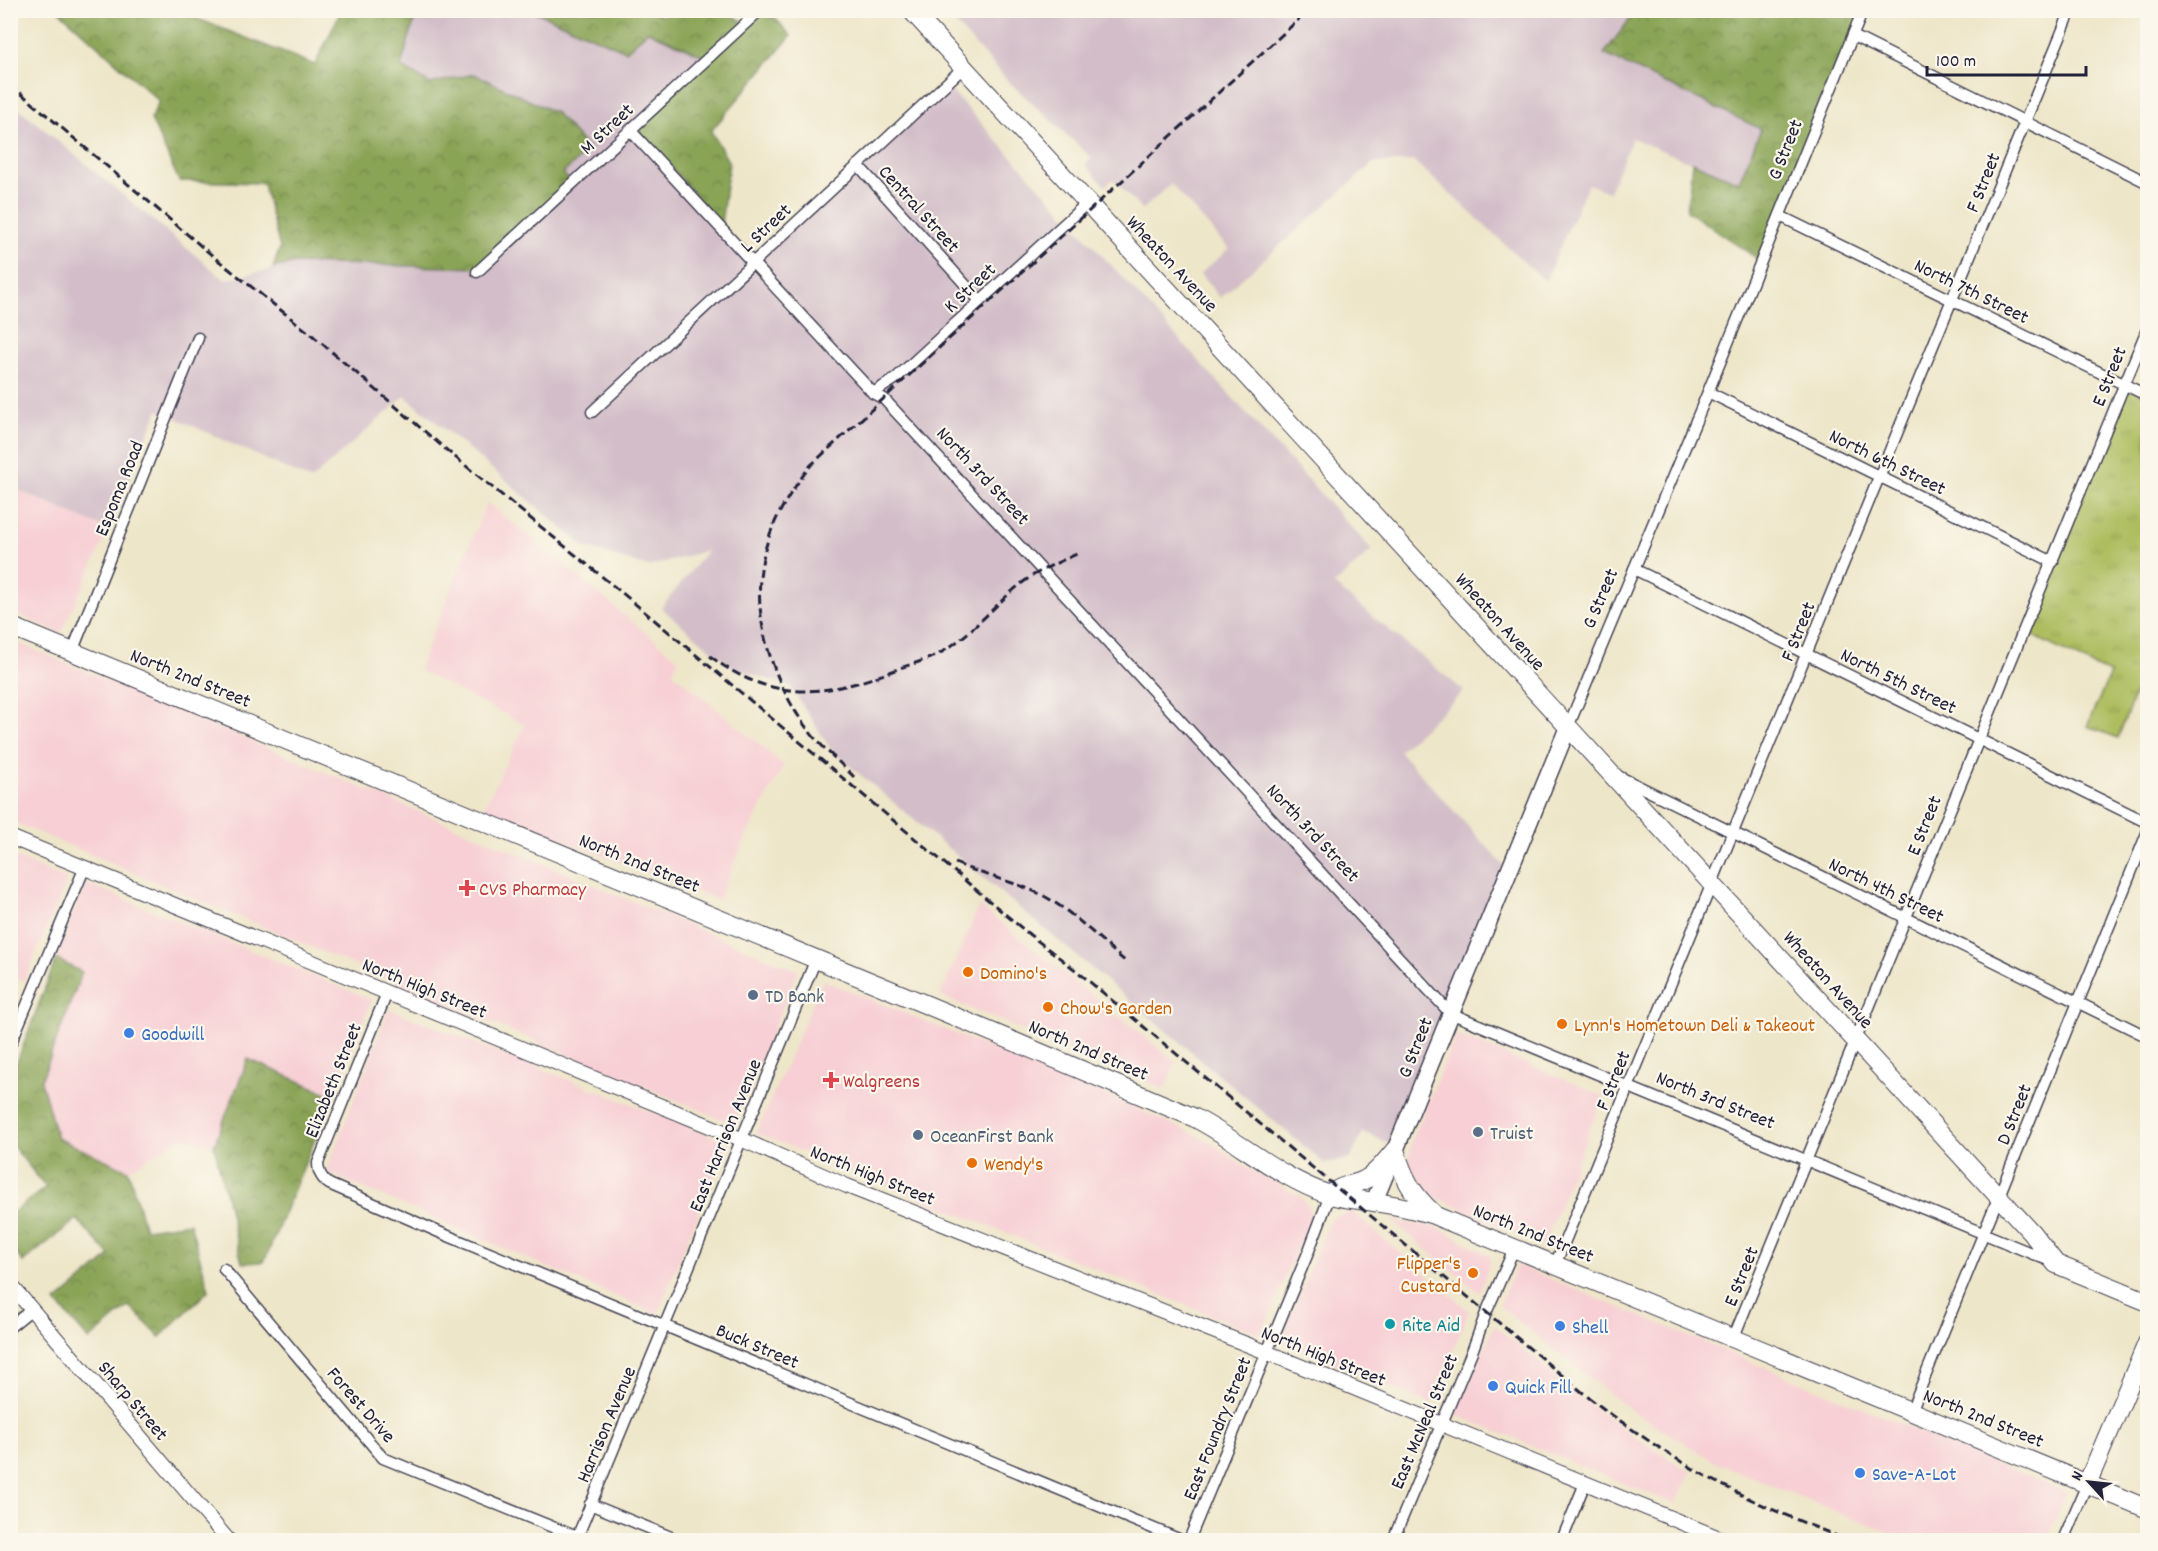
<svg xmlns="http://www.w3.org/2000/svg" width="2158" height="1551" font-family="Dekko,sans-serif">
  <defs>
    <pattern id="forest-crowns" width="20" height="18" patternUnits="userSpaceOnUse" patternTransform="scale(1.5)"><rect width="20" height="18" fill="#8aa456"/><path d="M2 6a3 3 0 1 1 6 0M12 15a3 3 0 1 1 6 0" fill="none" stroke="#708548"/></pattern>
    <pattern id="park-tufts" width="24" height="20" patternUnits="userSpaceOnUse" patternTransform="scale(1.5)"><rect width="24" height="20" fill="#adbd5f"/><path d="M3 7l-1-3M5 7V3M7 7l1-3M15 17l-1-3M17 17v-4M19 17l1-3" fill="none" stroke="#95a253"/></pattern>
  </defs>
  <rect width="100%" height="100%" fill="#fbf7ec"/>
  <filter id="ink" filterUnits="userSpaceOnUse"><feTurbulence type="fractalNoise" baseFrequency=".0167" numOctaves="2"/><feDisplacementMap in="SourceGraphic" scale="12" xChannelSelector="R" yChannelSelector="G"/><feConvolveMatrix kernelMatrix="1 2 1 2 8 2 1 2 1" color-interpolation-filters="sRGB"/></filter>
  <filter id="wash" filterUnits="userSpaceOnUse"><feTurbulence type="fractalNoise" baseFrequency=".008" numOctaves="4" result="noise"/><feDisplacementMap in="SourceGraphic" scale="24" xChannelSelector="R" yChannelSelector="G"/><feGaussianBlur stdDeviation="1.35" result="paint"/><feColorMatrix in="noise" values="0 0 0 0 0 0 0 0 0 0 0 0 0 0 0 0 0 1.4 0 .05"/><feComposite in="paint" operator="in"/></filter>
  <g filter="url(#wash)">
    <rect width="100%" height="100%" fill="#eee6c9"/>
    <g fill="#f7cfd4">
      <path d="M10,487L109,530L61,633L11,612Z"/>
      <path d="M487,502L679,660L672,672L784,765L749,830L718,900L483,809L525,725L418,670Z"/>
      <path d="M11,640L798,971L733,1124L11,821Z"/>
      <path d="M11,855L67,880L24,981L11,975Z"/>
      <path d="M85,883L372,1000L333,1096L248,1059L214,1145L183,1137L128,1170L57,1138L41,1081L82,972L56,959Z"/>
      <path d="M979,906L1176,1062L1165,1089L940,996Z"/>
      <path d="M823,980L1125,1103L1209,1141L1249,1169L1301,1196L1312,1214L1261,1335L756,1133Z"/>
      <path d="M389,1009L728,1142L657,1314L326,1172Z"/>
      <path d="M1456,1034L1603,1096L1543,1246L1422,1191L1408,1164L1411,1143Z"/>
      <path d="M1351,1211L1469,1311L1431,1404L1281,1341L1330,1220Z"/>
      <path d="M1391,1220L1438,1227L1491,1257L1480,1293Z"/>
      <path d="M1517,1265L2066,1492L2047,1540H1906L1717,1463L1629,1409L1499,1306Z"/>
      <path d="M1494,1325L1581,1398L1640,1441L1691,1472L1675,1504L1456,1415Z"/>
    </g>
    <g fill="#d2bdc8">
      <path d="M417,11H533L626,50L648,31L708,58L635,126L753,261L947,86L1372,550L1334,585L1464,691L1399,751L1509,871L1396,1146L1363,1132L1350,1159L1324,1163L832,751L790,686L735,669L661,608L708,550L648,567L585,547L405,396L311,480L158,410L109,530L11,487V458L13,451L10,450V101L225,280L296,263L484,268L572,183L474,74L429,84L400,66Z"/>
      <path d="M944,11H1636L1604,54L1761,129L1739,182L1632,138L1609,192L1588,184L1545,281L1414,161L1373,163L1220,298L1200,274L1229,249L1171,184L1142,210L1113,179L1105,186L1085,165L1092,158L1008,81Z"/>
    </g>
    <g fill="url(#forest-crowns)" stroke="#566348" stroke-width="1.5">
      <path d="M650,10L662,16L668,11H723L747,23L761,11H769L791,36L711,131L729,163L721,224L634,126L708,58L648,31L626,51L533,11Z"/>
      <path d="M59,11H178L315,65L341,11H417L401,66L430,84L474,74L556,113L589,150L563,173L572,184L484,268L296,263L273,268L280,248L263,183L179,181L151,119L159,101Z"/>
      <path d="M1636,11H1864L1761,261L1687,211L1692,162L1739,182L1761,129L1604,54Z"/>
      <path d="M56,959L82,972L41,1081L57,1138L128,1170L145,1229L190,1223L209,1290L160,1337L129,1306L89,1340L56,1302L110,1256L77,1219L23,1262L11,1247V1214L46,1187L11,1144L10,1080Z"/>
      <path d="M248,1059L333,1096L264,1262L242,1263L214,1145Z"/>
    </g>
    <path fill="url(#park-tufts)" stroke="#68704d" stroke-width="1.5" d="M2126,386L2147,397L2148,676L2142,675L2118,738L2087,726L2110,674L2027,633Z"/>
  </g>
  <g filter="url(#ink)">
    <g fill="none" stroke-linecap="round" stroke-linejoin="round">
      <g stroke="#413f50" stroke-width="13">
        <g id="minor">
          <path d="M1853,36L2148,183"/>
          <path d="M630,130L873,393L884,399L1450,1013L2050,1261"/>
          <path d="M858,165L980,301"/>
          <path d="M1780,216L2148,396"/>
          <path d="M477,272L760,10"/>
          <path d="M1708,392L2053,562"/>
          <path d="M873,393L895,379L1087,203"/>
          <path d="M592,412L963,68"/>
          <path d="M1634,569L2148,823"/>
          <path d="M72,652L198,338"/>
          <path d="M1568,727L1708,392L1863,10"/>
          <path d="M1618,776L2148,1037"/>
          <path d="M387,993L318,1163C318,1172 322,1179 329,1184L441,1233L1181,1540"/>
          <path d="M10,1045L85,867"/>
          <path d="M1555,1265L2071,10"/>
          <path d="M224,1269L383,1458L577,1537"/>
          <path d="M10,1327L32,1309"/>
          <path d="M1733,1339L2148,327"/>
          <path d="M1911,1411L2148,831"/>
          <path d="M590,1504L678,1540"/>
          <path d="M576,1540L816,959"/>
          <path d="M1189,1540L1308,1253L1330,1195"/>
          <path d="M1393,1540L1473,1349L1486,1313L1514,1249"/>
          <path d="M1562,1540L1585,1483"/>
          <path d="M2063,1540L2087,1484"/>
        </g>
      </g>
      <g stroke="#413f50" stroke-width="16">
        <g id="tertiary">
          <path d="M10,837L741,1139L847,1186L1266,1352L1724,1540"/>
          <path d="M10,1284L228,1540"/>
        </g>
      </g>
      <g stroke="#413f50" stroke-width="19">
        <path id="secondary" d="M1374,1202L1568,727"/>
      </g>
      <g stroke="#413f50" stroke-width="20">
        <g id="primary">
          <path d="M911,10L2031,1232L2056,1264L2148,1302"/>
          <path d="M10,626L944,1012L1195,1118C1241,1142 1278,1177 1327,1194C1342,1199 1357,1199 1373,1202C1392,1204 1413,1209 1431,1214L2148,1509"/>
          <path d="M1395,1150C1404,1178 1411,1193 1433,1213"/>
          <path d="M1330,1195C1340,1185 1352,1186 1364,1180C1377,1174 1386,1160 1395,1150"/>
          <path d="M2087,1484L2148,1341"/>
        </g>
      </g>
      <use href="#minor" stroke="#fff" stroke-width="10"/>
      <use href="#tertiary" stroke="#fff" stroke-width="14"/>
      <use href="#secondary" stroke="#fff" stroke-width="16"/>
      <use href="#primary" stroke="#fff" stroke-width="18"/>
      <g stroke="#22223b" stroke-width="3" stroke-dasharray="9 4.5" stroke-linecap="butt">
        <path d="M10,84L214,257L312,335L450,453L621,592L1030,935L1078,972L1588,1397C1634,1432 1682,1465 1734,1491C1771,1510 1809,1525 1847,1540"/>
        <path d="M710,656C774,705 829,696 900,668C914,663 929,660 942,652C973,633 994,605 1022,583C1039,570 1059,562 1079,553"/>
        <path d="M854,777C840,762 822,748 809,731C773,684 749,613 764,554C772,520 790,492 811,465L1309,10"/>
        <path d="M955,863C982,875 1012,881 1038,893C1068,907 1101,941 1126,962"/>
      </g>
    </g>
  </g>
  <g fill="#e0444e" stroke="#fbf7ec" stroke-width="2">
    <path d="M464 879h6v6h6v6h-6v6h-6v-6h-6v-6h6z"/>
    <path d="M828 1071h6v6h6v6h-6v6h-6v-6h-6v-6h6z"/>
  </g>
  <g fill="#e8710a" stroke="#fbf7ec" stroke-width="2">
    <circle cx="968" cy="972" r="6"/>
    <circle cx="1048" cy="1007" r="6"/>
    <circle cx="1562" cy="1024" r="6"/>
    <circle cx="972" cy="1163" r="6"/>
    <circle cx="1473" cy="1273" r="6"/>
  </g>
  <g fill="#5c6f8a" stroke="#fbf7ec" stroke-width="2">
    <circle cx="753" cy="995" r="6"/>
    <circle cx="1478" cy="1132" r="6"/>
    <circle cx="918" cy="1135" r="6"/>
  </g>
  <g fill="#3f7fe0" stroke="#fbf7ec" stroke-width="2">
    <circle cx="129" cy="1033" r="6"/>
    <circle cx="1560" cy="1326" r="6"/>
    <circle cx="1493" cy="1386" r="6"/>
    <circle cx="1860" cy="1473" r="6"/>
  </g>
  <circle fill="#0f9aa8" stroke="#fbf7ec" stroke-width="2" cx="1390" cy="1324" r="6"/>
  <g text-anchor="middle" stroke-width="4.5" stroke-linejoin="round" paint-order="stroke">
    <g font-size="20" fill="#22223b" stroke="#fbf7ec">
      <text transform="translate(606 128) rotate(-43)" y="7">M Street</text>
      <text transform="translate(1784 149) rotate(-68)" y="7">G Street</text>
      <text transform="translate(1982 182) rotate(-68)" y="7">F Street</text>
      <text transform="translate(920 208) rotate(48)" y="7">Central Street</text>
      <text transform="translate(765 227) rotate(-43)" y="7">L Street</text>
      <text transform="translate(1173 263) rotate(47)" y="7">Wheaton Avenue</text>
      <text transform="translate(969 287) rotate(-43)" y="7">K Street</text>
      <text transform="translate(1972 290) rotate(26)" y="7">North 7th Street</text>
      <text transform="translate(2108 376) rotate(-68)" y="7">E Street</text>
      <text transform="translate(1888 461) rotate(26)" y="7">North 6th Street</text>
      <text transform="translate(984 475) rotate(47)" y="7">North 3rd Street</text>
      <text transform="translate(118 488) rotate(-68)" y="7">Espoma Road</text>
      <text transform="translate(1599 598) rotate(-67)" y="7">G Street</text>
      <text transform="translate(1501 621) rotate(48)" y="7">Wheaton Avenue</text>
      <text transform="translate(1797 631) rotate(-68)" y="7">F Street</text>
      <text transform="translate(191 677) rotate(22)" y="7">North 2nd Street</text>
      <text transform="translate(1899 680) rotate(26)" y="7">North 5th Street</text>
      <text transform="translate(1923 825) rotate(-68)" y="7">E Street</text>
      <text transform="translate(1314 832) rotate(47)" y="7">North 3rd Street</text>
      <text transform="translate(640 862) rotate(22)" y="7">North 2nd Street</text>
      <text transform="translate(1887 889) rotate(26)" y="7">North 4th Street</text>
      <text transform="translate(1829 979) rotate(48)" y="7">Wheaton Avenue</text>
      <text transform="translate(425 987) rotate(22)" y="7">North High Street</text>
      <text transform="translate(1414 1047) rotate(-68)" y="7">G Street</text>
      <text transform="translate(1089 1049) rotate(23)" y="7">North 2nd Street</text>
      <text transform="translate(332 1080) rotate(-68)" y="7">Elizabeth Street</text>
      <text transform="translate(1612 1080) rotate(-68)" y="7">F Street</text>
      <text transform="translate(1716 1099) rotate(22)" y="7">North 3rd Street</text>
      <text transform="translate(2013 1114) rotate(-68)" y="7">D Street</text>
      <text transform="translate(724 1135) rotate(-68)" y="7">East Harrison Avenue</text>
      <text transform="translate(873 1174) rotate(22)" y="7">North High Street</text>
      <text transform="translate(1534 1232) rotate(22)" y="7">North 2nd Street</text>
      <text transform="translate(1740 1276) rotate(-68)" y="7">E Street</text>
      <text transform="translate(758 1345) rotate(23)" y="7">Buck Street</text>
      <text transform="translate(1324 1355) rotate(22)" y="7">North High Street</text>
      <text transform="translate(134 1400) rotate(50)" y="7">Sharp Street</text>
      <text transform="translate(362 1404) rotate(49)" y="7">Forest Drive</text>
      <text transform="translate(1984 1417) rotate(22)" y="7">North 2nd Street</text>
      <text transform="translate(1423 1421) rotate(-67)" y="7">East McNeal Street</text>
      <text transform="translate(605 1424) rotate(-67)" y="7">Harrison Avenue</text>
      <text transform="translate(1216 1428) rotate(-68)" y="7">East Foundry Street</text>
    </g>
    <g font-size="20" fill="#be3a42" stroke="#fbf7ec" text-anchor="start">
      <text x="479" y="895">CVS Pharmacy</text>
      <text x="843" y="1087">Walgreens</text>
    </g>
    <g font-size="20" fill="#c56008" stroke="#fbf7ec" text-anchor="start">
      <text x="980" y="979">Domino's</text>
      <text x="1060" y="1014">Chow's Garden</text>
      <text x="1574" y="1031">Lynn's Hometown Deli &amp; Takeout</text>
      <text x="984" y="1170">Wendy's</text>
      <text x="1461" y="1269" text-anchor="end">Flipper's<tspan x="1461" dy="23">Custard</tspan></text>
    </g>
    <g font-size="20" fill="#4e5e75" stroke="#fbf7ec" text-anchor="start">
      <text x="765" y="1002">TD Bank</text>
      <text x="1490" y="1139">Truist</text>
      <text x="930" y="1142">OceanFirst Bank</text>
    </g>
    <g font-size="20" fill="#366cbe" stroke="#fbf7ec" text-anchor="start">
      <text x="141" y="1040">Goodwill</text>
      <text x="1572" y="1333">Shell</text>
      <text x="1505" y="1393">Quick Fill</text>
      <text x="1872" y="1480">Save-A-Lot</text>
    </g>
    <g font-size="20" fill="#0d838f" stroke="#fbf7ec" text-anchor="start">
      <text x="1402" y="1331">Rite Aid</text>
    </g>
  </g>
  <rect width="2158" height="1551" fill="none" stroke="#fbf7ec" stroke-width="36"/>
  <g transform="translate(2089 1482) rotate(297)" stroke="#fbf7ec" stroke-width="4.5" paint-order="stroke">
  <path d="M0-4.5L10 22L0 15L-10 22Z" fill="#22223b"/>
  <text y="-9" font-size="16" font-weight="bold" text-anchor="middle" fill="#22223b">N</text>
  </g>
  <path d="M1927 66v9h159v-9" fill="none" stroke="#22223b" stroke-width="3"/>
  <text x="1936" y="66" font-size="18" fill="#22223b" stroke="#fbf7ec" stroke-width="4.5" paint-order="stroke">100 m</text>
</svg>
